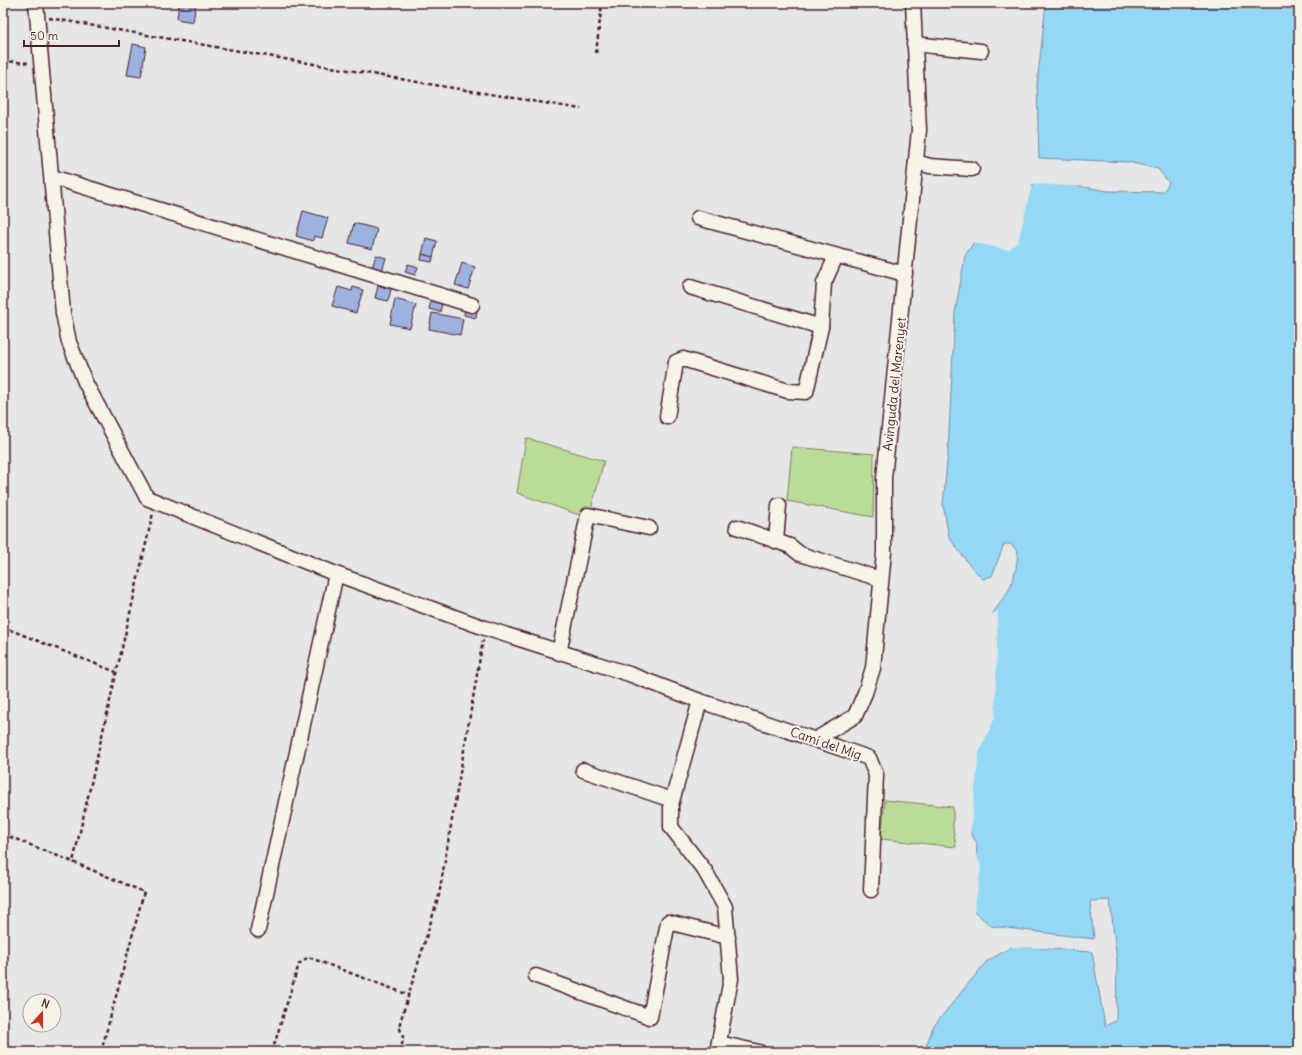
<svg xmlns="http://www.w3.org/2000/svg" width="1302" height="1055" font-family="Delius,sans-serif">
  <rect width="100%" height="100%" fill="#e5e6e6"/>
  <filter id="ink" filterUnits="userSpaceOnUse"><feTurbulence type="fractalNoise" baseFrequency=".025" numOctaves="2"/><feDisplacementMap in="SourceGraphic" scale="8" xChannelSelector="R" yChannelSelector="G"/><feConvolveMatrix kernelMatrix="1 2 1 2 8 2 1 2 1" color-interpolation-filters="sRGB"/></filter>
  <g filter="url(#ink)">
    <g fill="#bbdc96" stroke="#827e60">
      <path d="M526,438L604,461L590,513L582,516L517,493Z"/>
      <path d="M792,447L874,454L873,517L787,501Z"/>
      <path d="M885,800L953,807V828L956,847L881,839Z"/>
      <path d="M3,1039L16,1052H3Z"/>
    </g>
    <path fill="#94d8f6" stroke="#768ea5" d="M1046,3H1299V1052H924L933,1027L986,962L1013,946L1092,952L1105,1026L1116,1021L1117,962L1110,900L1090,901L1094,939L991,926L974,911L977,843L964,823L970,748L990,716L992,615L1010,588L1016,569L1018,552L1011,544H1004L992,576L983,579L968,563L949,537L943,505L948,452L955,313L965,256L976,239L1013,243L1021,219L1026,186L1048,181L1108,191L1163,192L1169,183L1158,169L1128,162L1039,158L1037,85Z"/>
    <g fill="#e5e6e6">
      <path d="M1048,179L1095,187L1032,184L1018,242L1008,250L971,242L976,237L1012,241L1019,218L1024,185Z"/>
      <path d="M998,611L995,717L979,753L970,836L962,823L967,755L969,745L988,715L990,615Z"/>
      <path d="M975,850L981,867L974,913L972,911Z"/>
      <path d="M1013,944L1092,950L1008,947Z"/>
    </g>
    <g fill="#9db2e0" stroke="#4a1f2b">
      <path d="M179,3H196L193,22L177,19Z"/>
      <path d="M133,44L146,47L141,77L127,75Z"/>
      <path d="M303,211L328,218L322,238L314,236L313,241L296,236Z"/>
      <path d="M354,223L377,229L372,249L349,243Z"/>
      <path d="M426,238L437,241L433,257L422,254Z"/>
      <path d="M422,254L433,257L432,262L421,260Z"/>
      <path d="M376,255L386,258L382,271L372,268Z"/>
      <path d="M462,263L475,267L468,289L455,285Z"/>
      <path d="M408,264L418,267L415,275L405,272Z"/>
      <path d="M378,286L391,289L388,301L375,298Z"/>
      <path d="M338,287L352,291L353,287L363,290L356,313L332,306Z"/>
      <path d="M432,297L443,299L440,312L429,309Z"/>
      <path d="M395,299L416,305L410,328L390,324Z"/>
      <path d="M465,308L477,310L476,318L464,315Z"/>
      <path d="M432,313L463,319L460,335L429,329Z"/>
    </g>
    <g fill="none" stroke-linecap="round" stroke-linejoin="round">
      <g stroke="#4a1f2b" stroke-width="17">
        <g id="minor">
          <path d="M36,3L63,313L69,342L85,382L147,498L336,574L485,628L629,674L700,701L869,758L876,775L871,890"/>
          <path d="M914,44L981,51"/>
          <path d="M916,162L930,166L972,169"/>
          <path d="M52,177L472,305"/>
          <path d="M698,218L905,274"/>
          <path d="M690,287L821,327"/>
          <path d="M667,417L676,362L683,359L788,391L806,392L821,327L824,283L836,256"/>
          <path d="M737,527L790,546L800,554L880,579"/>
          <path d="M776,541L779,505"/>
          <path d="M559,653L588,515L649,528"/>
          <path d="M700,701L671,805V827L705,871L725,907L731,979L717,1052"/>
          <path d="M816,739L855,716L865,693L873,668L884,552V478L919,130L913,3"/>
          <path d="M583,770L672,800"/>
          <path d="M258,930L336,574"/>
          <path d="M536,976L650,1017L668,922L728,937"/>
          <path d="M719,1043L759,1052"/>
        </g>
      </g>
      <g stroke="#4a1f2b" stroke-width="2.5" stroke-dasharray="4 3" stroke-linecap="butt">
        <path d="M49,18L429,84L581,109"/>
        <path d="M596,53L602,3"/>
        <path d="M3,61L29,63"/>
        <path d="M3,627L116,672"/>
        <path d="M3,834L73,862"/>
        <path d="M101,1052L144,892L73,862L153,513"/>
        <path d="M272,1052L299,964L308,957L409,995"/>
        <path d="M401,1052L403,1037L399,1026L439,895L483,640"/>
      </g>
      <use href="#minor" stroke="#f7f3e8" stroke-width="14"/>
    </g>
  </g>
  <g text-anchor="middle" stroke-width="4" stroke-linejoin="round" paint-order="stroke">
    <g font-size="13" fill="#4a1f2b" stroke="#f7f3e8">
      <text transform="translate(894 384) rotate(-84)" y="5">Avinguda del Marenyet</text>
      <text transform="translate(826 743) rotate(19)" y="5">Camí del Mig</text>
    </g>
  </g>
  <rect width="1302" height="1055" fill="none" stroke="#f7f3e8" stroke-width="16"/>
  <rect x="8" y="8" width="1286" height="1039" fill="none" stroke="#4a1f2b" stroke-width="1.5" filter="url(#ink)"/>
  <g transform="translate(42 1013) rotate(21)"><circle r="19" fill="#f7f3e8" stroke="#b29e9c"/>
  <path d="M0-3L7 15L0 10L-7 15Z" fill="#c8321e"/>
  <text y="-6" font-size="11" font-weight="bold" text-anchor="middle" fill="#4a1f2b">N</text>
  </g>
  <path d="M24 40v6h95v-6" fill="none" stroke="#4a1f2b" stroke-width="2"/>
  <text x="30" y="40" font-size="12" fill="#4a1f2b" stroke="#f7f3e8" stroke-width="3" paint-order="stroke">50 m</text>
</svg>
